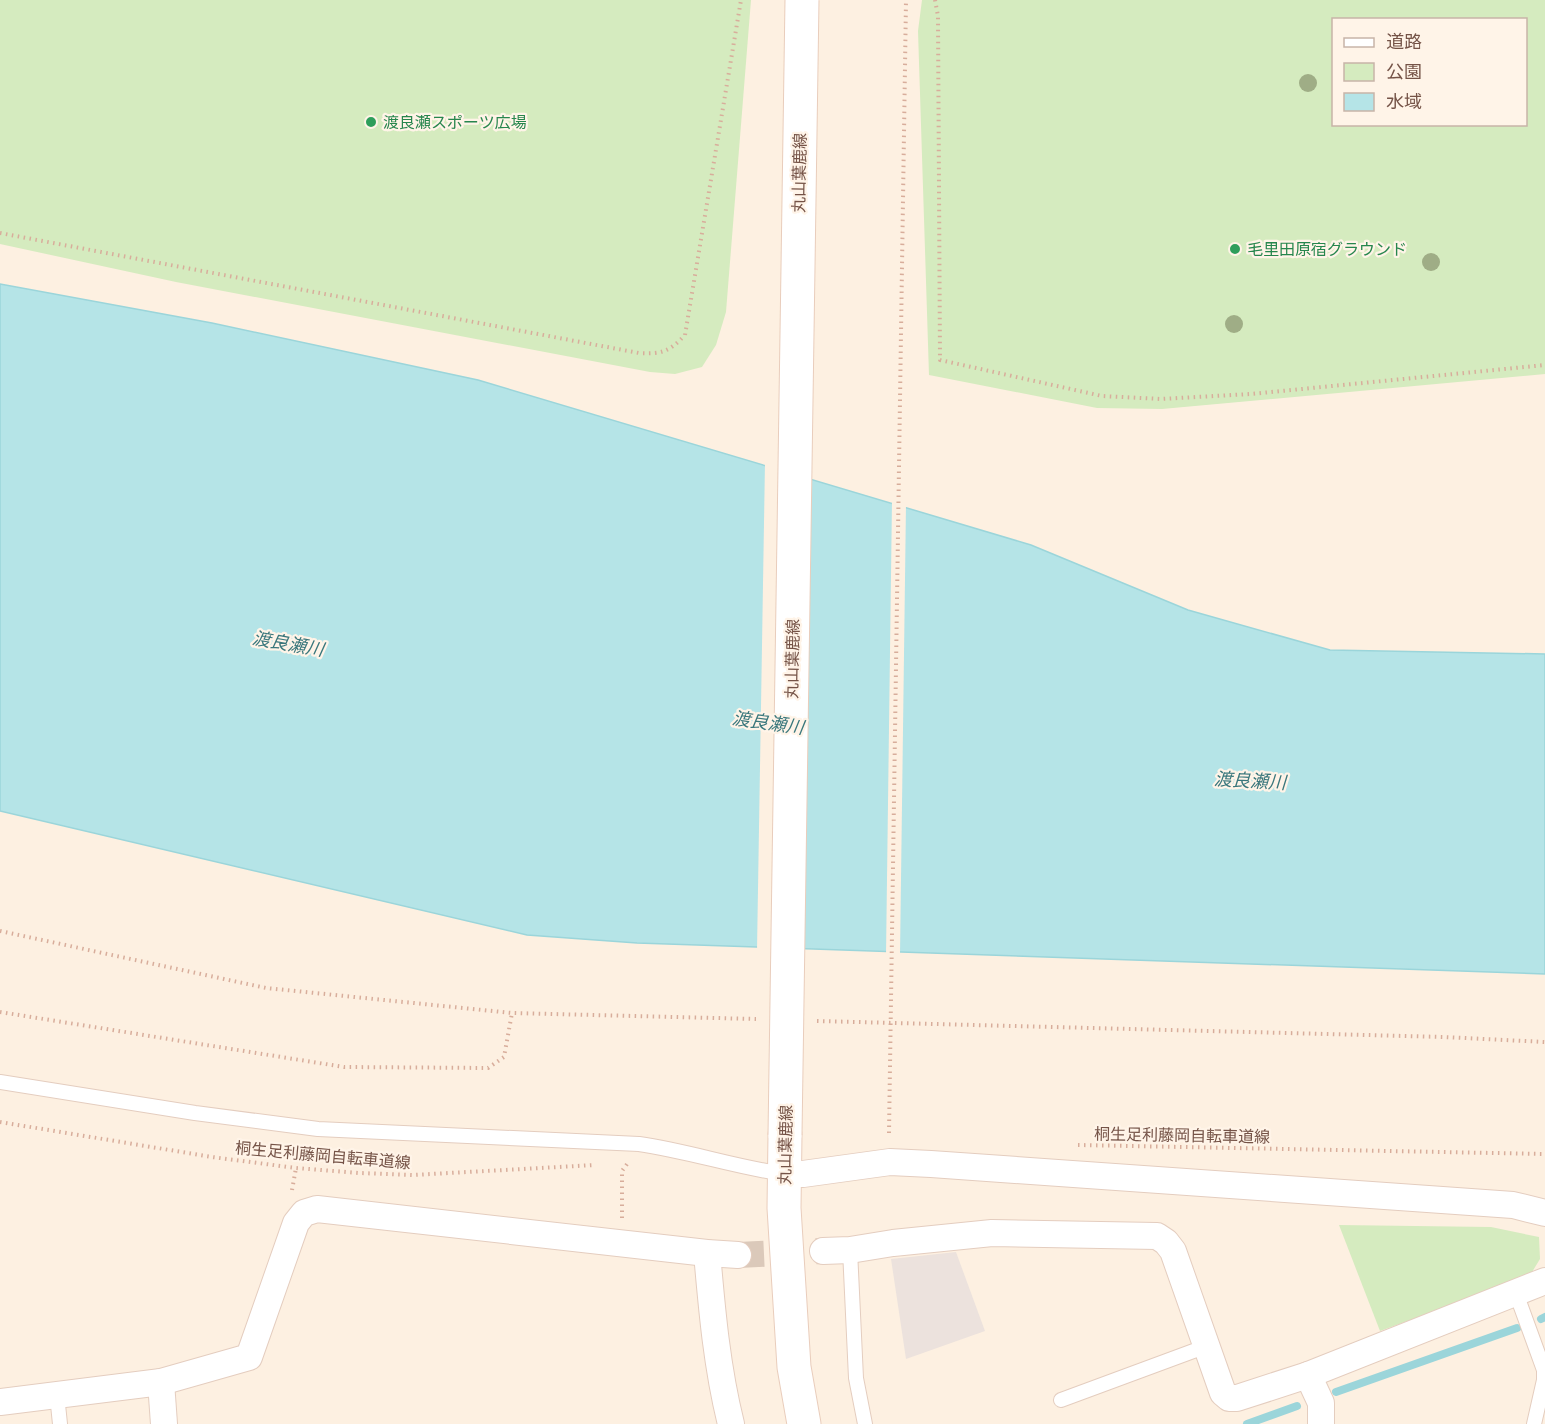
<svg xmlns="http://www.w3.org/2000/svg" width="1545" height="1424" font-family="Quicksand,'Noto Sans JP',sans-serif">
  <rect width="100%" height="100%" fill="#fdf0e1"/>
  <path fill="#ece2dd" d="M956,1252L985,1331L906,1359L891,1259Z"/>
  <g fill="#d5ebbf" fill-rule="evenodd">
    <path d="M0,0H751L726,312L716,345L702,367L675,374L650,372L176,282L0,244Z"/>
    <path d="M922,0H1545V374L1162,409L1097,408L929,375L918,31ZM1334,20H1526V124H1334Z"/>
    <path d="M1339,1225L1491,1227L1539,1237L1540,1259L1529,1277L1380,1331Z"/>
  </g>
  <path fill="#b5e4e7" stroke="#9bd5da" stroke-width="1.5" d="M0,284L212,323L478,380L1031,545L1188,610L1330,650L1545,654V974L637,943L527,935L0,811Z"/>
  <g fill="#fdf0e1">
    <path d="M765,462L808,475L801,952L757,950Z"/>
    <path d="M892,500L906,504L900,955H886Z"/>
  </g>
  <g fill="none" stroke-linecap="round" stroke-linejoin="round">
    <g stroke="#9bd5da" stroke-width="8">
      <path d="M1541,1319L1545,1317"/>
      <path d="M1336,1392L1517,1328"/>
      <path d="M1247,1424L1297,1406"/>
    </g>
    <path stroke="#dbc9ba" stroke-width="26" stroke-dasharray="26 13" stroke-linecap="butt" d="M738,1255L823,1251"/>
    <g stroke="#e4cdbf" stroke-width="16">
      <g id="lane">
        <path d="M0,1082L195,1113L318,1129L639,1144C688,1151 735,1167 784,1174"/>
        <path d="M850,1250L856,1378L865,1424"/>
        <path d="M1516,1293L1544,1370V1380L1534,1424"/>
        <path d="M57,1395L60,1424"/>
        <path d="M1061,1400L1207,1346"/>
      </g>
    </g>
    <g stroke="#e4cdbf" stroke-width="28">
      <g id="street">
        <path d="M784,1174H803L890,1162L931,1164L1513,1205L1545,1213"/>
        <path d="M823,1251L850,1250L893,1243L992,1233L1157,1236L1166,1242L1173,1251L1223,1393L1229,1398H1237L1308,1375L1545,1281"/>
        <path d="M707,1253C712,1311 717,1368 731,1424"/>
        <path d="M1308,1375L1321,1403V1424"/>
        <path d="M161,1382L164,1424"/>
        <path d="M0,1402L161,1382L249,1357L296,1223L304,1213L317,1209L707,1253L738,1255"/>
      </g>
    </g>
    <g stroke="#e9cdbc" stroke-width="35">
      <path id="secondary" d="M785,1135L784,1208L794,1367L804,1424"/>
    </g>
    <g stroke="#d8ad9b" stroke-width="4" stroke-dasharray="1.5 4.5" stroke-linecap="butt">
      <path d="M935,0L938,16L940,360L1102,396L1161,399L1251,394L1545,365"/>
      <path d="M0,233L639,353C662,354 669,352 685,335L741,0"/>
      <path d="M0,931L266,988L512,1013L756,1019"/>
      <path d="M0,1012L344,1067L488,1068L504,1057L512,1013"/>
      <path d="M817,1021L1444,1037L1545,1042"/>
      <path d="M0,1122L212,1157L296,1168L359,1173L413,1175L595,1165"/>
      <path d="M1078,1145L1545,1154"/>
      <path d="M292,1190L296,1168"/>
      <path d="M622,1218V1171L627,1164"/>
    </g>
    <use href="#lane" stroke="#fff" stroke-width="14"/>
    <use href="#street" stroke="#fff" stroke-width="26"/>
    <use href="#secondary" stroke="#fff" stroke-width="33"/>
    <g stroke="#e9cdbc" stroke-width="35" stroke-linecap="butt">
      <path id="secondary-bridge" d="M785,1135L802,0"/>
    </g>
    <path stroke="#d8ad9b" stroke-width="4" stroke-dasharray="1.5 4.5" stroke-linecap="butt" d="M889,1133L906,0"/>
    <use href="#secondary-bridge" stroke="#fff" stroke-width="33"/>
  </g>
  <g fill="#9fad86">
    <circle cx="1308" cy="83" r="9"/>
    <circle cx="1431" cy="262" r="9"/>
    <circle cx="1234" cy="324" r="9"/>
  </g>
  <g fill="#2e9e5b" stroke="#fff4e8" stroke-width="2">
    <circle cx="371" cy="122" r="6"/>
    <circle cx="1235" cy="249" r="6"/>
  </g>
  <g text-anchor="middle" stroke-width="4.5" stroke-linejoin="round" paint-order="stroke">
    <g font-size="16" fill="#27864d" stroke="#fff4e8" text-anchor="start">
      <text x="383" y="128">渡良瀬スポーツ広場</text>
      <text x="1247" y="255">毛里田原宿グラウンド</text>
    </g>
    <g font-size="16" fill="#755347" stroke="#fff4e8">
      <text transform="translate(799 173) rotate(-89)" y="6">丸山葉鹿線</text>
      <text transform="translate(792 659) rotate(-89)" y="6">丸山葉鹿線</text>
      <text transform="translate(1182 1135) rotate(1)" y="6">桐生足利藤岡自転車道線</text>
      <text transform="translate(785 1145) rotate(-89)" y="6">丸山葉鹿線</text>
      <text transform="translate(323 1155) rotate(5)" y="6">桐生足利藤岡自転車道線</text>
    </g>
    <g font-size="18" font-style="italic" fill="#3a777c" stroke="#fff4e8">
      <text transform="translate(288 644) rotate(10)" y="6">渡良瀬川</text>
      <text transform="translate(768 723) rotate(8)" y="6">渡良瀬川</text>
      <text transform="translate(1250 781) rotate(3)" y="6">渡良瀬川</text>
    </g>
  </g>
  <rect x="1332" y="18" width="195" height="108" fill="#fff4e8" stroke="#c8b4a8" stroke-width="1.5"/>
  <rect x="1344" y="38" width="30" height="9" fill="#ffffff" stroke="#c8b4a8" stroke-width="1.5"/>
  <text x="1386" y="48" font-size="18" fill="#755347">道路</text>
  <rect x="1344" y="63" width="30" height="18" fill="#d5ebbf" stroke="#c8b4a8" stroke-width="1.5"/>
  <text x="1386" y="78" font-size="18" fill="#755347">公園</text>
  <rect x="1344" y="93" width="30" height="18" fill="#b5e4e7" stroke="#c8b4a8" stroke-width="1.5"/>
  <text x="1386" y="108" font-size="18" fill="#755347">水域</text>
</svg>
